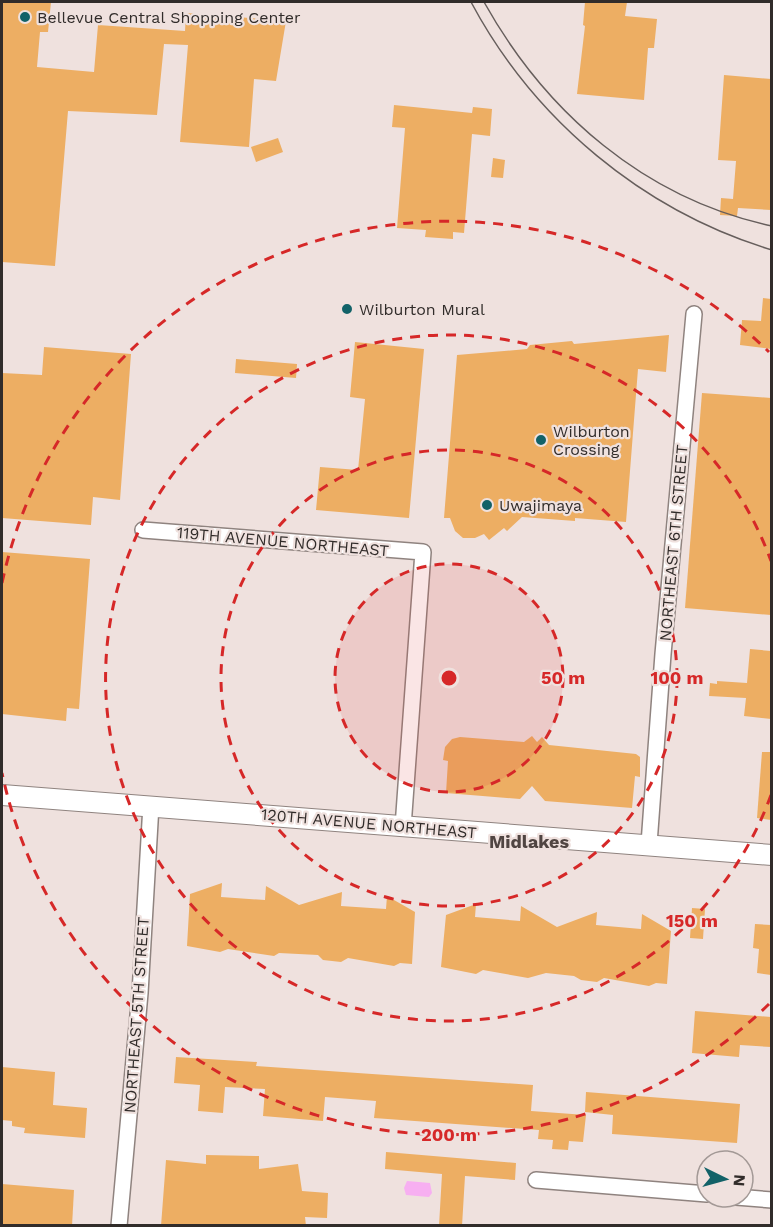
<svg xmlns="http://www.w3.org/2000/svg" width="773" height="1227" font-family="'Work Sans',sans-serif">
  <rect width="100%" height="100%" fill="#efe1de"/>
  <path fill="#f7aff1" d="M407,1181L430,1183L432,1193L429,1197L406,1195L404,1188Z"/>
  <g fill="#edae63">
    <path d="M2,2H51L48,32H40L37,67L94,72L98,25L185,31L186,13L286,21L276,81L254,79L249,147L180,142L188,45L164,44L157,115L68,111L55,266L2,262Z"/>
    <path d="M585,2H627L625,16L657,19L654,48H648L644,100L577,94L585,26L583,25Z"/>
    <path d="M724,75L771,79V210L738,208L737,216L720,215L721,198L733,199L736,161L718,160Z"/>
    <path d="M394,105L472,113L473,107L492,109L490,136L472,134L464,233L453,232V239L425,237L426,230L397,228L405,128L392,127Z"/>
    <path d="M278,138L283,152L256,162L251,147Z"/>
    <path d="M493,158L505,160L503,178L491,177Z"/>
    <path d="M763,298L771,299V349L740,345L742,320L761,321Z"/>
    <path d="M669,335L666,372L638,369L626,522L575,518V521L522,517L507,531L504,528L489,540L484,534L475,538H463L455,531L450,518H444L457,355L527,349L530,345L572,341L574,344Z"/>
    <path d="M355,342L424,349L409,518L316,510L320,467L358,470L365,399L350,397Z"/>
    <path d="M44,347L131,354L120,500L93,497L91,525L2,518V373L42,375Z"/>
    <path d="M236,359L297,364L296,378L235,373Z"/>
    <path d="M702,393L771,398V615L685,608Z"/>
    <path d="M2,552L90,559L79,709L67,708L66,721L2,714Z"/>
    <path d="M750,649L771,651V719L744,716L746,698L709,696L710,683L717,684V681L747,683Z"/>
    <path d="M532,736L537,742L542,737L549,745L636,754L640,757V777L635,776L632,808L545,801L532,786L520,799L446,793L448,761L443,760L445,747L452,739L460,737L524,742Z"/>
    <path d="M762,752H771V820L757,818Z"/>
    <path d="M222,883L221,897L265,900L266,886L299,905L342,892L341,906L386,909L387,896L415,912L412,964L400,963L394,966L348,958L341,962L323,960L318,955L279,953L274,956L228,949L220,952L187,946L190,894Z"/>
    <path d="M476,904L475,917L520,921L521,906L557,927L597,912L596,925L641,929L642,914L671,931L667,984L656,983L649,986L604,978L597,982L581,980L574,976L546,973L528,978L483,970L476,974L441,967L446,915Z"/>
    <path d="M692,908L705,909L703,939L690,938Z"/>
    <path d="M755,924L771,925V975L757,973L759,949L753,948Z"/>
    <path d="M695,1011L771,1017V1047L740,1045L739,1057L692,1053Z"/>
    <path d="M176,1057L257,1062L256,1066L533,1085L531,1111L586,1115L583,1142L569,1141L568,1150L552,1149L553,1140L538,1139L539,1130L374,1118L376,1101L325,1097L323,1121L263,1116L265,1089L225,1087L223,1113L198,1111L200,1085L174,1083Z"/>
    <path d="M2,1067L55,1072L53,1105L87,1108L85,1138L24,1133L25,1128L12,1126V1121L2,1120Z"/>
    <path d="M586,1092L740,1104L737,1143L612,1134L613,1115L585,1112Z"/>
    <path d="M386,1152L516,1163L515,1180L465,1176L462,1226H439L442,1174L385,1169Z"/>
    <path d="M206,1155L259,1156V1169L298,1164L302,1191L328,1193L327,1218L305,1217L306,1226H161L166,1160L206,1164Z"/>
    <path d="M2,1184L74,1190L72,1226H2Z"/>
  </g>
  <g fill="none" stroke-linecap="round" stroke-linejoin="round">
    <g stroke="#8f837f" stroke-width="18">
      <g id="minor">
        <path d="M143,530L423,552L403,827"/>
        <path d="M649,844L663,654L694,314"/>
        <path d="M536,1180L707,1194"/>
        <path d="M736,1197L772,1200"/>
        <path d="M119,1226L140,993L151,805"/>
      </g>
    </g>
    <g stroke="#8f837f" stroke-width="22">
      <path id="major" d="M2,795L772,855"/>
    </g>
    <use href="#minor" stroke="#fff" stroke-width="15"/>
    <use href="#major" stroke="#fff" stroke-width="20"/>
    <g stroke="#665e5c" stroke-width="1.5">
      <path d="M471,2C534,120 643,211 772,250"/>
      <path d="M484,2C546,113 645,199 772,226"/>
    </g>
  </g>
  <circle cx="449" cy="678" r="114" fill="#d62828" fill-opacity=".12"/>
  <g fill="none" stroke="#d62828" stroke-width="3" stroke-dasharray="10 8">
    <circle cx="449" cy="678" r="114"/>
    <circle cx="449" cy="678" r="228"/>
    <path d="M771 795A343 343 0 1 1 771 561"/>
    <path d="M769 1004A457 457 0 0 1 2 773M2 583A457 457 0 0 1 769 352"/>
  </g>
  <g fill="#126268" stroke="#efe1de" stroke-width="2">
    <circle cx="25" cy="17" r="6"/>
    <circle cx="347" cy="309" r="6"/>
    <circle cx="541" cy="440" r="6"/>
    <circle cx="487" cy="505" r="6"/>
  </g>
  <g text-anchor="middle" stroke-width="4.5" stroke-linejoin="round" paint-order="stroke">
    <g font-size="16" fill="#312c2a" stroke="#efe1de" text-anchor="start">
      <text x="37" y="23">Bellevue Central Shopping Center</text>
      <text x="359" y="315">Wilburton Mural</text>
      <text x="553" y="437">Wilburton<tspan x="553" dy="18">Crossing</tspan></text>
      <text x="499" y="511">Uwajimaya</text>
    </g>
    <g font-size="16" fill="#312c2a" stroke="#efe1de">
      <text transform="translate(283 541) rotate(5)" y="6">119TH AVENUE NORTHEAST</text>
      <text transform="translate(673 543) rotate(-85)" y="6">NORTHEAST 6TH STREET</text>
      <text transform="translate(369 823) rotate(5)" y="6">120TH AVENUE NORTHEAST</text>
      <text transform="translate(136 1015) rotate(-86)" y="6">NORTHEAST 5TH STREET</text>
    </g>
    <g font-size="18" font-weight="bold" fill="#504542" stroke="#efe1de">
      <text x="529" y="848">Midlakes</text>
    </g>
  </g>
  <circle cx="449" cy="678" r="9" fill="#d62828" stroke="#efe1de" stroke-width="3"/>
  <g font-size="18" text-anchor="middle" font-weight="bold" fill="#d62828" stroke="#efe1de" stroke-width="4.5" stroke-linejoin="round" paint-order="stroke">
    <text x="563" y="684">50 m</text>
    <text x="677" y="684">100 m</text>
    <text x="692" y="927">150 m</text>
    <text x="449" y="1141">200 m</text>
  </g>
  <rect width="773" height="1227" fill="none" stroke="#312c2a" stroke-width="6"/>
  <g transform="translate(725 1179) rotate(95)"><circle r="28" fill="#efe1de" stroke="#a39996" stroke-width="1.5"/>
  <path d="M0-4.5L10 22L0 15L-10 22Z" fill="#126268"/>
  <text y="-9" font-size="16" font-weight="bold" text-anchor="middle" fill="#312c2a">N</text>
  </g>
</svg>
